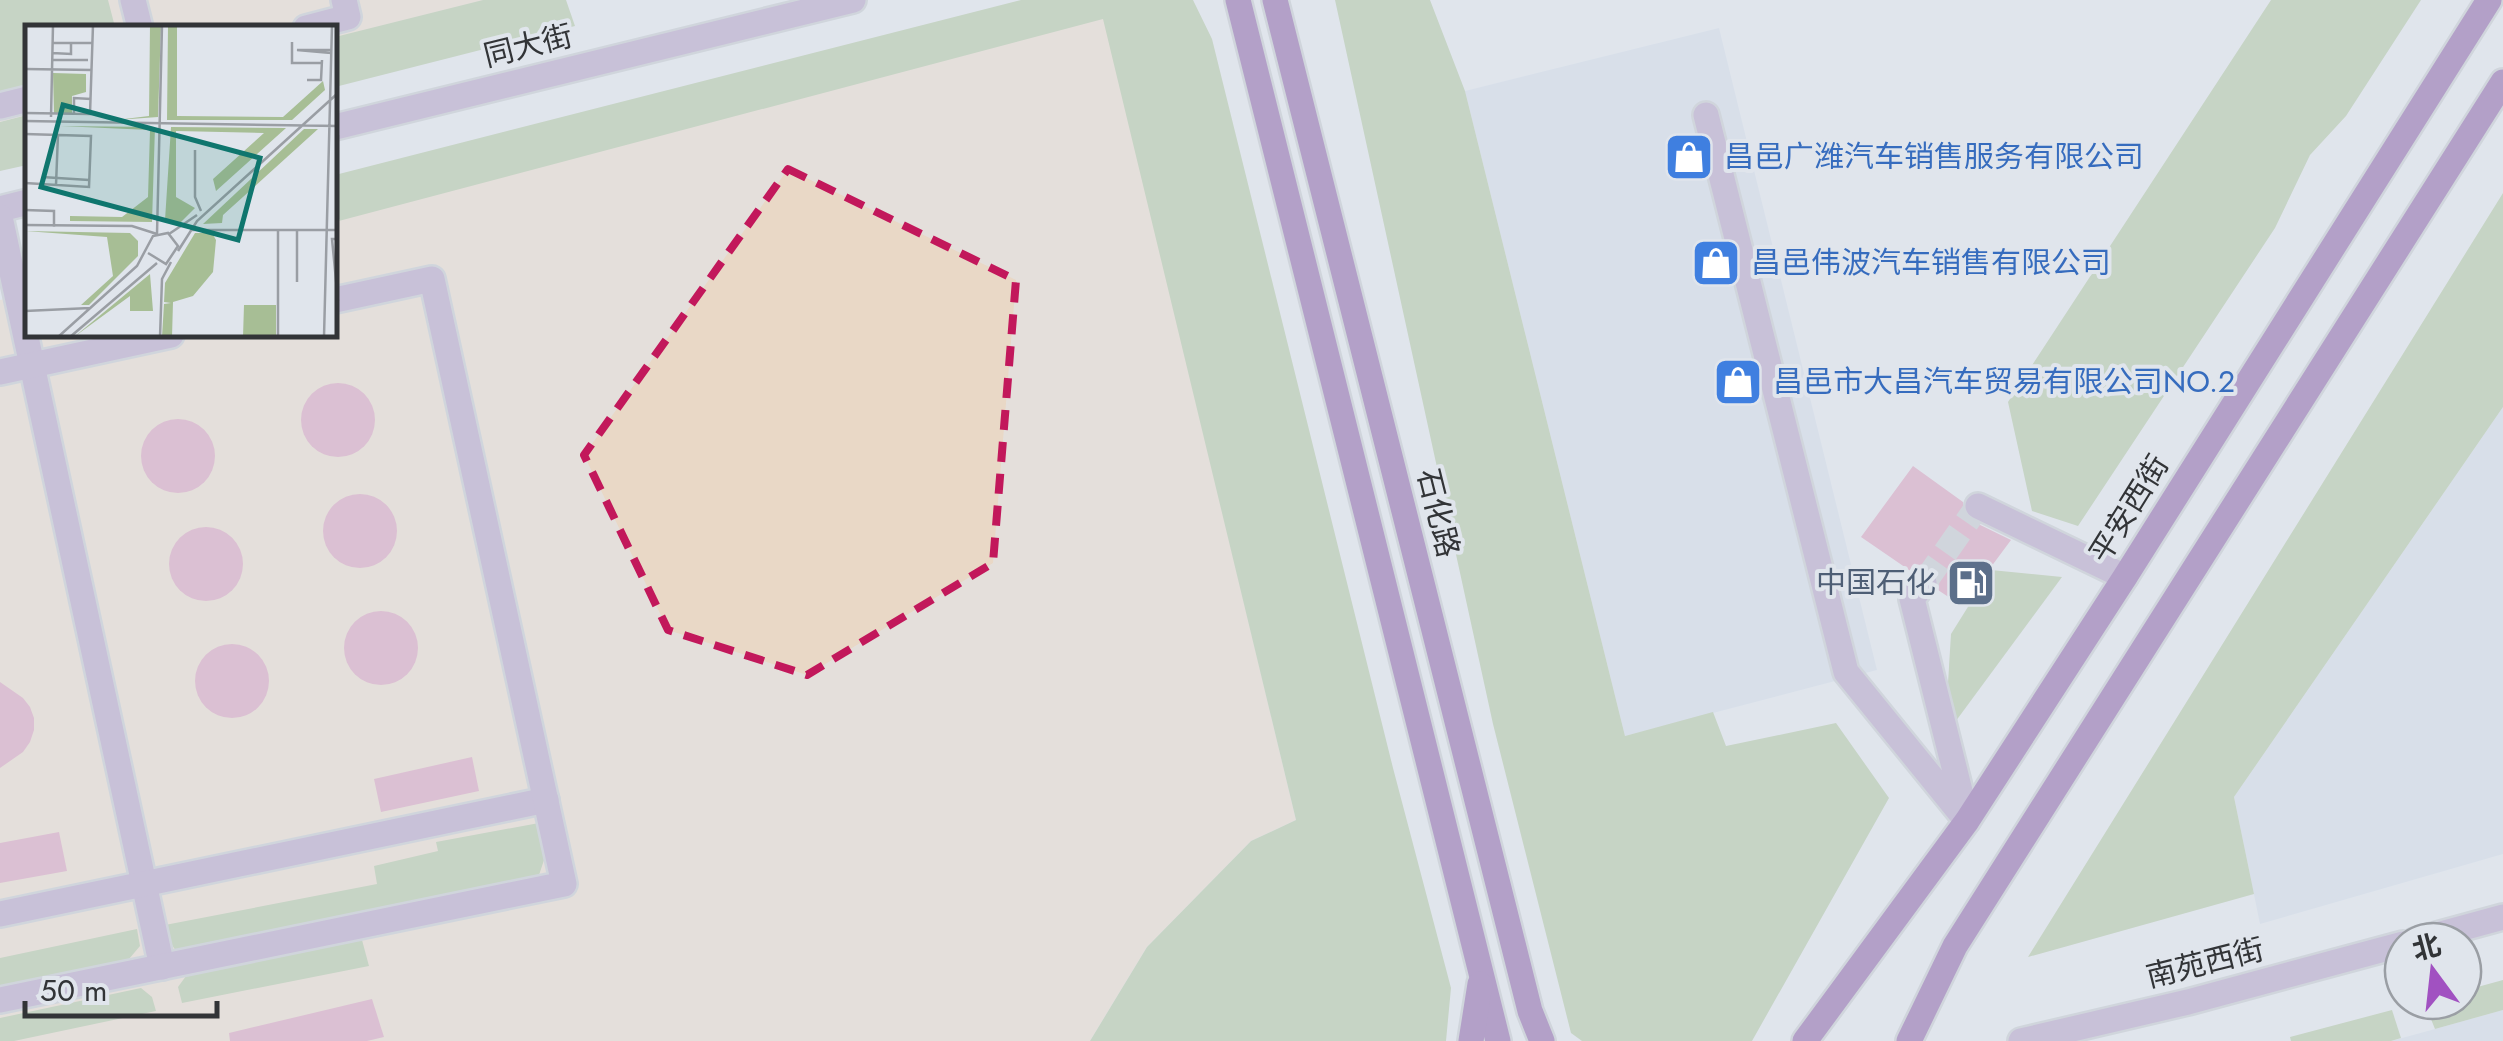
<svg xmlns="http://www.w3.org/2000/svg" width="2503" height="1041" font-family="Jost,'Noto Sans SC',sans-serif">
  <rect width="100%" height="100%" fill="#e0e5ec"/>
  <g fill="#ced8e5">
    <path d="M1719,28L1877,670L1625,736L1465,91Z"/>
    <path d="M2503,407V854L2260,924L2234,797Z"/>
    <path d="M2503,1010V1041H2391L2435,1029Z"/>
  </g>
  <g fill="#e9d8c6">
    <path d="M0,0H485L335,38V28H28L27,115L0,122Z"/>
    <path d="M1104,18L1296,820L1251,841L1147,947L1090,1041H0V300L27,293L28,335H335V215Z"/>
  </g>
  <g fill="#a7be95">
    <path d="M0,0H108L115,27L28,28L27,85L0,92Z"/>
    <path d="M483,0H566L575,26L335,87V37Z"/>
    <path d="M1021,0H1193L1212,39L1393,768L1451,988L1446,1041H1090L1147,947L1251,841L1296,820L1103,19L335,222V175Z"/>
    <path d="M1335,0H1430L1465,91L1625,736L1713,712L1726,746L1836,723L1889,798L1752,1041H1582L1571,1033L1493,724Z"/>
    <path d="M2271,0H2421L2346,116L2310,155L2275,228L2078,526L2032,511L2008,402Z"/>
    <path d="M27,115V165L0,171V122Z"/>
    <path d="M2503,193V407L2234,797L2254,894L2028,957Z"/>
    <path d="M1991,570L2062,577L1950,729L1947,699L1951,634Z"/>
    <path d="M539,823L544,860L538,878L176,951L170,942L165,925L377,884L374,866L438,851L436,842Z"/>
    <path d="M137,929L140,946L129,959L0,987V958Z"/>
    <path d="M362,940L369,966L182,1003L178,987L186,976Z"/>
    <path d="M2503,980V1010L2435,1029L2424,1002L2463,1001V991Z"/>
    <path d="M141,988L152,997L156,1011L14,1041H0V1018Z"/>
    <path d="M2392,1010L2401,1038L2391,1041H2291L2290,1037Z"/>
  </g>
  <g fill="#d693b3">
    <circle cx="338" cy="420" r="37"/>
    <circle cx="178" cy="456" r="37"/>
    <path d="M1913,466L1963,502L1964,514L1970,520L2011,540L1962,606L1938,590L1939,578L1933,570L1925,567L1912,572L1861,537Z"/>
    <circle cx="360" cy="531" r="37"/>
    <circle cx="206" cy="564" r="37"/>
    <circle cx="381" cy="648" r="37"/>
    <circle cx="232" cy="681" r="37"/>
    <path d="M0,682L23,698L30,707L34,718V730L30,742L23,752L0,768Z"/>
    <path d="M472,757L479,791L381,812L374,779Z"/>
    <path d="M59,832L67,871L0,883V843Z"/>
    <path d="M372,999L384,1037L367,1041H230L229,1033Z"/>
  </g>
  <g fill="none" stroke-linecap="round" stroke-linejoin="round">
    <path stroke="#bdc2c8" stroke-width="25" stroke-dasharray="25 12" stroke-linecap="butt" d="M1924,583L1978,506"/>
    <g stroke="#bdc2c8" stroke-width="30">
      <g id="minor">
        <path d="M133,0L140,28"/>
        <path d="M306,28L348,17L344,0"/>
        <path d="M0,106L28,99"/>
        <path d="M1706,115L1846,672L1967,821"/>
        <path d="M335,127L853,0"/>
        <path d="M0,209L28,202"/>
        <path d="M0,217L162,967"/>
        <path d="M0,372L171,335"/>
        <path d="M1978,506L2125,577"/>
        <path d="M1924,583L1912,599L1965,811"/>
        <path d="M0,914L546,800"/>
        <path d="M2415,941L2503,917"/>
        <path d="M0,1000L564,884L432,279L335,300"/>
        <path d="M2021,1041L2188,1002L2403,944"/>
      </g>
    </g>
    <g stroke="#bdc2c8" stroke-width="30">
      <g id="major">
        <path d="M1238,0L1498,1041"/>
        <path d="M1275,0L1530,1011L1542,1041"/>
        <path d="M1471,1041L1480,984"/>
        <path d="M1805,1041L1967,821L2125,577L2489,0"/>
        <path d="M1909,1041L1955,946L2503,82"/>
      </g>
    </g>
    <use href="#minor" stroke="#ac94bf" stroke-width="25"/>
    <use href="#major" stroke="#7c4d9b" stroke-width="25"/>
  </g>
  <path d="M0 0H2503V1041H0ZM788,169L1016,280L993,563L807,675L668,630L584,455Z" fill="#e0e5ec" fill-opacity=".55" fill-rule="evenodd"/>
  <path fill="none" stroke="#c2185b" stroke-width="8" stroke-dasharray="20 12" stroke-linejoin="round" d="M788,169L1016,280L993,563L807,675L668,630L584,455Z"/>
  <defs>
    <g id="shop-square" transform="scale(2.5)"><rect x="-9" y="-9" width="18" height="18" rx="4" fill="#3f7fe0" stroke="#e0e5ec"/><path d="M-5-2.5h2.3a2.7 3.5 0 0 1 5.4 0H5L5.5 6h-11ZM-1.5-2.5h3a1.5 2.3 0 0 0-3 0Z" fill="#fff"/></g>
    <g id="fuel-square" transform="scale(2.5)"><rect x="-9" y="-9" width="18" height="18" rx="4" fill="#5c6f8a" stroke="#e0e5ec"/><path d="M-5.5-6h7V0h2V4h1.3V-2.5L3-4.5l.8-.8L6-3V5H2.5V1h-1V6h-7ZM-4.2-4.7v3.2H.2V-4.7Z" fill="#fff"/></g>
  </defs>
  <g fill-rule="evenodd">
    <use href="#shop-square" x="1689" y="157"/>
    <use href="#shop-square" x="1716" y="263"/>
    <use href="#shop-square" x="1738" y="382"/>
    <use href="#fuel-square" x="1971" y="583"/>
  </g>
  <g text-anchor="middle" stroke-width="8" stroke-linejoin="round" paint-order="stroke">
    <g font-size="30" fill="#323437" stroke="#e0e5ec">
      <text transform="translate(528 46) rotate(-14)" y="10">同大街</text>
      <text transform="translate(2129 509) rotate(-58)" y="10">平安西街</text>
      <text transform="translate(1438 513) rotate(76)" y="10">石化路</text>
      <text transform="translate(2205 963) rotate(-14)" y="10">南苑西街</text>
    </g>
    <g font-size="30" fill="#366cbe" stroke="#e0e5ec" text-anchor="start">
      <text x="1724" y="167">昌邑广潍汽车销售服务有限公司</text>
      <text x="1751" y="273">昌邑伟波汽车销售有限公司</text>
      <text x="1773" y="392">昌邑市大昌汽车贸易有限公司NO.2</text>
    </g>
    <g font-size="30" fill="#4e5e75" stroke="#e0e5ec" text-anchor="end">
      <text x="1936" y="593">中国石化</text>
    </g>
  </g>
  <g transform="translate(25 25)">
    <rect width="312" height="312" fill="#e0e5ec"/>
    <path d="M125,0H136L133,92L91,95L124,91ZM143,0H152V91L258,92L298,56L300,65L267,95H142ZM28,48L61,49V67L47,71V88H29ZM35,101L130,102L127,197L45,196V191L97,192L123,172L125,105ZM146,102L261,103L191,166L188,154L239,108L151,106V172L170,183L152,201L140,195ZM279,104H293L198,190L197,198L178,199ZM0,206L105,208L113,216V231L64,280H56L88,251L82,212ZM170,208H187L191,215L188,247L168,271L148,277L147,312H137L139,279L146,278L139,277L140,258ZM125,249L128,286H105V271L49,312ZM219,280H251V312H218Z" fill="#a7be95"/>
    <path fill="none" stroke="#9a9ea4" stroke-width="2.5" d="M267,17V38H297M28,18H68M27,28L46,29V18M306,28L272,25H306M27,35H63M0,44L67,45M282,55H296L297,35M0,88L65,89L68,0M49,89V73L66,74M26,92L28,0M0,96L313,101M0,109L66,111L64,162L0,158M313,110V194M170,125V172L176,186M17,152L64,155M31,160L33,109M0,185L29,186V202M0,200L107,201L132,209L137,0M165,205H313M253,205V312M272,205V257M144,209L172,190M313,214H307L313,276M153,226L172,196L313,68M0,286L65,283M33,312L112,241L128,211L143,208L153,221L141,239L123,228M45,312L132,238M135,312L137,254L146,237M299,312L307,0"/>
    <path fill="#0f766e" fill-opacity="0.15" stroke="#0f766e" stroke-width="5" d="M38,80L235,133L213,215L16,162Z"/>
    <rect width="312" height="312" fill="none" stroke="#323437" stroke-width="5"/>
  </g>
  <g transform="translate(2433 971) rotate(345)"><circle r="48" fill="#e0e5ec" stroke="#9a9ea4" stroke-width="2.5"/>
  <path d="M0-8L18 38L0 25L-18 38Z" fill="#a151c1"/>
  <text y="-15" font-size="28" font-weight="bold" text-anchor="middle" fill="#323437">北</text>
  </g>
  <path d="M25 1001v15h192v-15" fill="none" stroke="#323437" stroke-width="5"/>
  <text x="40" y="1001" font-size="30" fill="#323437" stroke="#e0e5ec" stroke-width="8" paint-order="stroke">50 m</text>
</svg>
